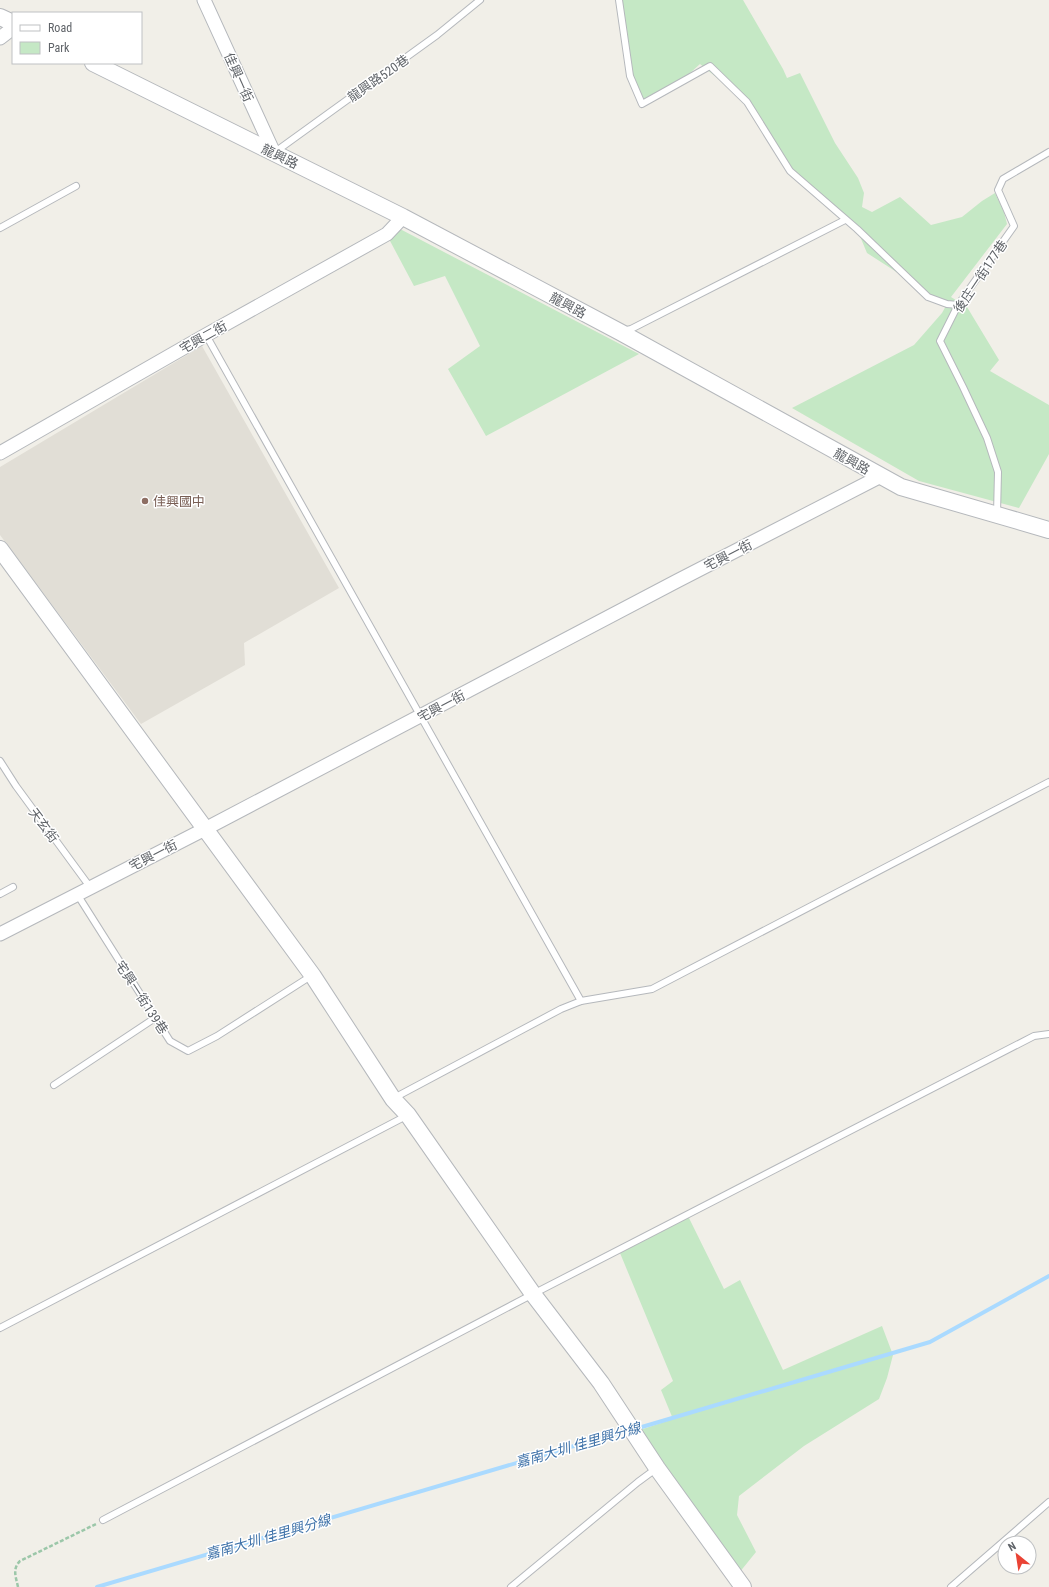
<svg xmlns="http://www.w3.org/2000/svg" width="1049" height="1587" font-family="'Roboto Condensed','Noto Sans TC',sans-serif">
  <rect width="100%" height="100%" fill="#f1efe8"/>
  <path fill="#e1ded6" d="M202,346L339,588L244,643L245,665L141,724L0,535V467Z"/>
  <g fill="#c5e8c5">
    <path d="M619,0H743L783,69L787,78L800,73L835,143L858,178L864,193L862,207L872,212L900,197L931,225L962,217L982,201L995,193L1004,212L1007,224L951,297L967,307L999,360L990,371L1049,405V454L1019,508L919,481L792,408L914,345L942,313L947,304L928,297L909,280L867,253L857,229L790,171L747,102L700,64L679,83L642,104L630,76Z"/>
    <path d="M400,229L639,354L486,436L448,369L480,346L445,276L414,286L389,239Z"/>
    <path d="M688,1216L724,1289L740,1280L783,1370L882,1326L893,1355L887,1378L879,1399L804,1446L739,1496L737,1515L756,1552L739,1573L637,1431L673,1419L661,1390L673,1381L620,1253Z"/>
  </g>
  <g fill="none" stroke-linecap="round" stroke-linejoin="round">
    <g stroke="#aadaff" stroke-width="4">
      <path d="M635,1429L930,1342L1049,1276"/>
      <path d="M97,1587L628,1430"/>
    </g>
    <g stroke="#b5b8bc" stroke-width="8">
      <g id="service">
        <path d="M619,0L630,76L642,104L710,66L747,102L790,171L857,229L928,297L947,304L958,305"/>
        <path d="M275,152L437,35L480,0"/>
        <path d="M0,228L76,186"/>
        <path d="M623,331L631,329L845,220"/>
        <path d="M206,335L581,1001"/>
        <path d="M997,514L998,472L987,438L963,387L940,341L958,305L1014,226L998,190L1003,179L1049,152"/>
        <path d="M0,761L16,786L90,887"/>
        <path d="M0,894L13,887"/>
        <path d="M77,894L170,1041L188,1051L217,1036L311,976"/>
        <path d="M54,1085L155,1018"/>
        <path d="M394,1098L561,1009L581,1001L652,989L1049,782"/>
        <path d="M0,1328L408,1115"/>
        <path d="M103,1520L533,1294L1034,1036L1049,1034"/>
        <path d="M511,1587L638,1482L657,1468"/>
        <path d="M951,1587L1049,1502"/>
      </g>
    </g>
    <g stroke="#b5b8bc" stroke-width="15">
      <g id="minor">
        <path d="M204,0L274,153"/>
        <path d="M0,38L13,28"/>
        <path d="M0,453L206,335L387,234L403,217"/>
        <path d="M0,934L205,829L677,581L881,476"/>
      </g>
    </g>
    <g stroke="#b5b8bc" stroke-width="18">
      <g id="tertiary">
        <path d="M0,17L13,23"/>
        <path d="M93,63L403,217L620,332L901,487L1049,530"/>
        <path d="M0,549L313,976L393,1099L408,1115L533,1294L601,1383L657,1468L743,1587"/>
      </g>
    </g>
    <path stroke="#9cc7a9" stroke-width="2.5" stroke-dasharray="4 2" stroke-linecap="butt" d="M18,1587C16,1577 12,1569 20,1561L96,1524"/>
    <use href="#service" stroke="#fff" stroke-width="6"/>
    <use href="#minor" stroke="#fff" stroke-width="13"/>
    <use href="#tertiary" stroke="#fff" stroke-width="16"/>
  </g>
  <circle fill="#8d6e63" stroke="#fff" stroke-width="1.5" cx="145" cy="501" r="4"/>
  <g text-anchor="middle" stroke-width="3" stroke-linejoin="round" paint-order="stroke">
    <g font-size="13" fill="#5f6368" stroke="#fff">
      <text transform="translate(239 77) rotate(66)" y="5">佳興一街</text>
      <text transform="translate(378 78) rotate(-35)" y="5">龍興路520巷</text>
      <text transform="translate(280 156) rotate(26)" y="5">龍興路</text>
      <text transform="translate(980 276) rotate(-56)" y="5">後庄一街177巷</text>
      <text transform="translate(568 305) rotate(28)" y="5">龍興路</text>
      <text transform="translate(203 337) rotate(-29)" y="5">宅興二街</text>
      <text transform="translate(852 461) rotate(29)" y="5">龍興路</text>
      <text transform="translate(728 555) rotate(-27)" y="5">宅興一街</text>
      <text transform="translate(441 706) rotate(-28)" y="5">宅興一街</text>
      <text transform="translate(44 825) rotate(53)" y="5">天玄街</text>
      <text transform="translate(153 855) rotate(-27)" y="5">宅興一街</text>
      <text transform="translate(142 997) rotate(57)" y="5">宅興一街139巷</text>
    </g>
    <g font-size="13" fill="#785e54" stroke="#fff" text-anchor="start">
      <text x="153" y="506">佳興國中</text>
    </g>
    <g font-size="14" font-style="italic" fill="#4174aa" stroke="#fff">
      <text transform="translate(578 1445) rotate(-16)" y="5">嘉南大圳 佳里興分線</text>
      <text transform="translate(268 1537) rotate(-16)" y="5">嘉南大圳 佳里興分線</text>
    </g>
  </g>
  <rect x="12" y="12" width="130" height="52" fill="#ffffff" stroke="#bfc1c3"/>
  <rect x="20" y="25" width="20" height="6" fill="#ffffff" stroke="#bfc1c3"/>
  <text x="48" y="32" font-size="12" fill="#5f6368">Road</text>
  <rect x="20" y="42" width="20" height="12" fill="#c5e8c5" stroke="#bfc1c3"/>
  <text x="48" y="52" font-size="12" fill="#5f6368">Park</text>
  <g transform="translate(1017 1555) rotate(330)"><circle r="19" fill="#ffffff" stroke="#bfc1c3"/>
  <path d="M0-3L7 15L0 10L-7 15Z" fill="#ea4335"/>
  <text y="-6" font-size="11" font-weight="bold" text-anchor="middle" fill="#5f6368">N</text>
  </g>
</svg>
